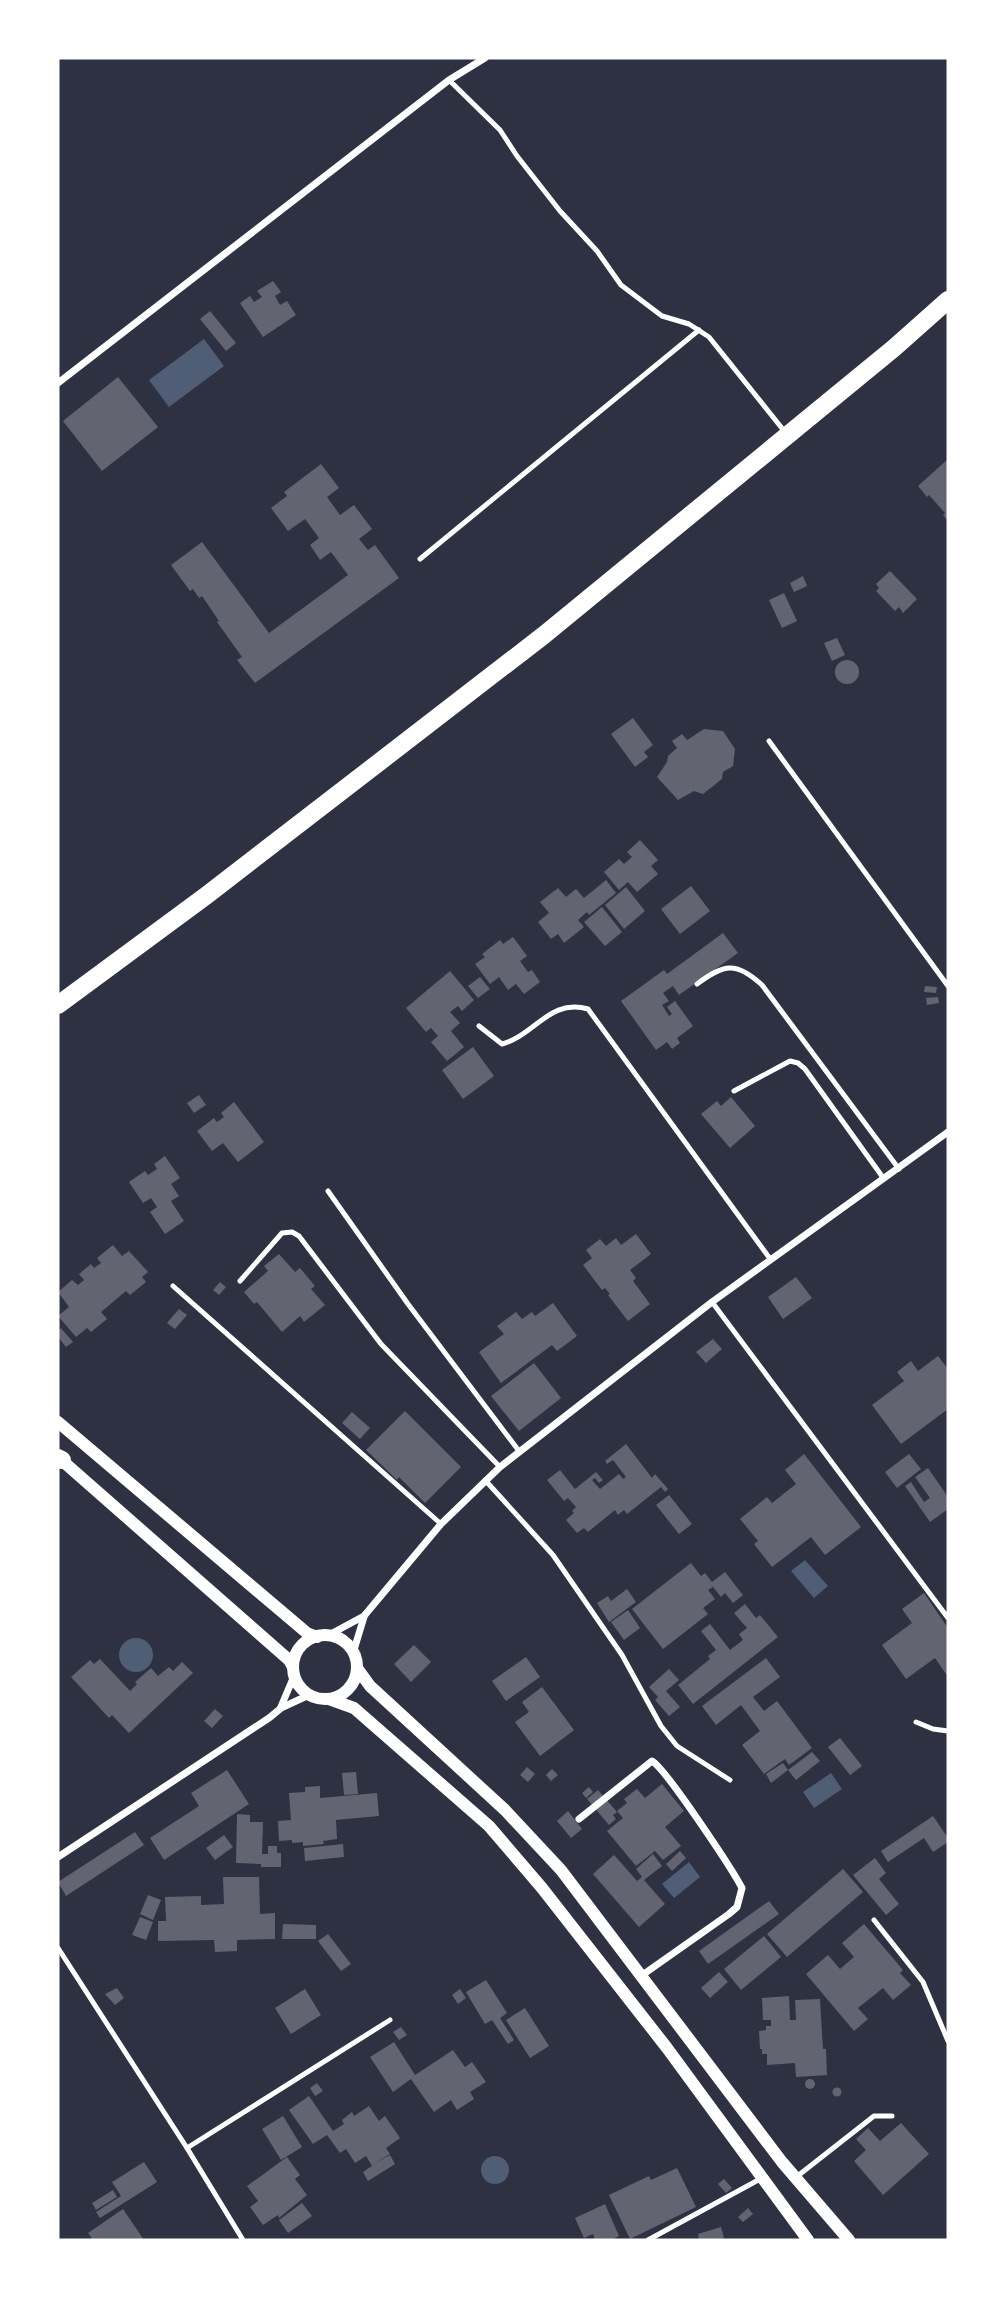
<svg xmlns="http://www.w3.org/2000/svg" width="1006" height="2298" font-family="Montserrat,sans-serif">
  <rect width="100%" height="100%" fill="#2d3142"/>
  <g fill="#4f5d75">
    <path d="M204,339L224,366L169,407L149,380Z"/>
    <path d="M805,1560L828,1586L814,1598L791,1571Z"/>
    <circle cx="136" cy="1655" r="17"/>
    <path d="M831,1773L842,1789L814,1808L803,1792Z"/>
    <path d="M689,1862L700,1877L674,1898L662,1884Z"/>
    <circle cx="495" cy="2170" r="14"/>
  </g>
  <g fill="#626471">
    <path d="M273,281L281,292L275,296L280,305L287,301L296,315L263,337L240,303L250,296L254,302L262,297L257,291Z"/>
    <path d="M210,311L236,343L226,351L200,319Z"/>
    <path d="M118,377L158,427L102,471L63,421Z"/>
    <path d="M948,459V521L943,515L945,513L929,495L927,497L918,486Z"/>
    <path d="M321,464L339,488L327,497L340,515L354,505L372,529L359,539L368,550L375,545L399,578L255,683L237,660L242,657L217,622L219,621L202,596L199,598L193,589L190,591L171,565L202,542L269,633L348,575L331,552L320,560L310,545L319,538L305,519L288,531L271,508L287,496L284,492Z"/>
    <path d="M890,571L917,599L903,613L899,607L895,611L876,591L879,588L876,584Z"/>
    <path d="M803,576L807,586L794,592L790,583Z"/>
    <path d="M784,593L797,621L782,628L769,600Z"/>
    <path d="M837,638L845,655L832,661L824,643Z"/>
    <circle cx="847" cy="672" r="12"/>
    <path d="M633,718L653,745L644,752L648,757L635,767L611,734Z"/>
    <path d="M704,729L723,731L735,749L733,766L723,772L722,779L703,794L694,791L678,800L657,777L667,762L668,756L677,748L672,741L682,734L687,740Z"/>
    <path d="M640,840L658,860L651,866L658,874L637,892L628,882L619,890L604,872L619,859L624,864L632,857L627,852Z"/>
    <path d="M606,880L616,893L589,915L587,912L578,920L584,927L564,943L558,934L551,939L538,922L549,913L540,902L558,888L566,897L576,889L584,898Z"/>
    <path d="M691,886L710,911L680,934L661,909Z"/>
    <path d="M626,887L645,911L624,929L605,905Z"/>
    <path d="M602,907L622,932L605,946L584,922Z"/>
    <path d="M723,933L738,953L679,995L673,986L663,993L669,1001L662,1005L669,1016L672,1014L667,1007L675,1001L693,1026L677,1038L680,1043L672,1049L667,1042L656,1050L621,1001L664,970L667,974Z"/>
    <path d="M513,937L527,956L520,961L528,972L532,970L540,982L524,994L516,984L508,990L499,977L490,984L475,964L485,957L482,954L500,940L503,944Z"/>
    <path d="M450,971L474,1000L462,1011L458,1006L450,1012L460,1023L451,1031L464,1047L447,1061L431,1042L438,1036L431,1028L426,1032L406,1008Z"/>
    <path d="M480,977L490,989L478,998L468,986Z"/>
    <path d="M925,986L937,987L936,993L924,992Z"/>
    <path d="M938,997L939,1003L927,1005L926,998Z"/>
    <path d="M473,1047L494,1076L463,1099L442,1070Z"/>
    <path d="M199,1095L206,1105L194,1113L187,1103Z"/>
    <path d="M731,1097L755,1126L730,1148L701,1114L717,1101L721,1106Z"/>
    <path d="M234,1102L264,1142L238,1162L223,1143L212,1151L197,1131L214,1118L217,1122L224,1117L221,1113Z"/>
    <path d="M165,1156L180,1178L171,1184L179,1196L171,1201L184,1221L165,1234L150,1212L157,1207L151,1198L143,1203L129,1182L145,1171L148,1175L157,1169L154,1164Z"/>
    <path d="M636,1234L651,1254L630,1270L636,1278L633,1281L650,1304L628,1321L608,1295L610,1294L605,1288L602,1290L583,1265L592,1258L586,1250L600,1239L606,1246L616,1238L621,1245Z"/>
    <path d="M113,1245L122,1256L129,1251L148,1272L142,1277L146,1282L130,1295L126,1291L101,1312L107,1319L91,1332L87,1328L76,1337L58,1316L69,1307L58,1292L72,1280L78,1285L84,1280L79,1274L91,1264L94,1268L101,1263L97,1258Z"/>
    <path d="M279,1254L295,1272L300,1268L315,1286L311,1289L325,1305L304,1322L300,1316L282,1332L257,1302L254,1304L244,1292L268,1271L264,1266Z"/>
    <path d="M796,1277L812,1298L783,1319L768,1297Z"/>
    <path d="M220,1282L226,1287L219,1295L213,1290Z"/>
    <path d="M553,1303L577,1336L557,1351L552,1345L501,1383L479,1352L504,1334L497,1326L516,1312L522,1319L532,1312L535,1316Z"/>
    <path d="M179,1309L187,1315L175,1329L167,1323Z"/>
    <path d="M61,1328L73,1342L66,1347L58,1337V1331Z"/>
    <path d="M713,1339L722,1349L706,1363L696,1352Z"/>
    <path d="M938,1356L948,1369V1409L901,1444L872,1405L904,1381L897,1372L911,1361L918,1371Z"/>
    <path d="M534,1363L561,1398L519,1431L491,1396Z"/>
    <path d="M405,1411L461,1467L425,1503L399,1477L397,1480L366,1450Z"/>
    <path d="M352,1412L370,1428L360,1439L342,1423Z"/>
    <path d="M626,1444L652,1478L655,1474L668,1489L665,1492L661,1487L627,1514L624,1510L618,1515L615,1510L588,1532L584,1528L577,1533L566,1520L574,1513L572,1511L576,1507L568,1498L564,1501L547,1480L560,1470L575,1489L596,1472L603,1480L599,1483L595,1478L592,1480L600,1489L619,1474L623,1479L626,1477L613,1460L607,1464L605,1461Z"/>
    <path d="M804,1454L861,1527L825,1555L811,1537L772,1567L754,1544L758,1541L740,1519L767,1497L772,1503L796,1484L785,1470Z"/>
    <path d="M909,1454L921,1469L897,1488L885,1472Z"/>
    <path d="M928,1468L948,1497V1509L930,1522L905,1486L911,1482L924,1502L930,1498L915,1477Z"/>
    <path d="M669,1495L692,1524L679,1534L656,1505Z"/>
    <path d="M691,1563L701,1576L705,1573L712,1582L725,1572L743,1595L733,1603L725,1593L721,1597L713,1587L708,1590L715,1599L703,1608L708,1614L663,1649L632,1609Z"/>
    <path d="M627,1589L636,1602L609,1622L597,1603L608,1596L611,1601Z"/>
    <path d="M924,1593L948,1628V1677L935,1658L906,1679L882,1645L912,1623L902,1609Z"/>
    <path d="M745,1604L756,1618L760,1615L778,1637L693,1704L678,1685L710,1659L708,1656L716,1650L701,1631L710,1624L730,1650L743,1640L739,1634L747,1628L734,1613Z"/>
    <path d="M628,1610L640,1628L624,1640L611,1622Z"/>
    <path d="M414,1645L431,1662L411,1682L394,1664Z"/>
    <path d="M526,1657L540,1677L506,1701L492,1681Z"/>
    <path d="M766,1658L780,1677L753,1697L764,1711L777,1701L812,1748L789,1765L785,1759L764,1774L742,1745L760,1731L741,1705L716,1725L702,1706Z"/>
    <path d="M100,1659L130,1691L137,1684L135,1682L151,1668L158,1676L169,1667L173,1671L182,1662L193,1673L129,1733L112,1715L109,1718L71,1677L90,1660L94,1664Z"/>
    <path d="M669,1669L679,1680L666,1691L680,1707L669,1716L655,1700L658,1697L649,1687Z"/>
    <path d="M542,1687L574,1730L540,1756L515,1722L529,1712L522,1702Z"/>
    <path d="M215,1709L223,1716L212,1728L204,1721Z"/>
    <path d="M840,1738L862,1766L850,1775L828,1747Z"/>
    <path d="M812,1752L820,1761L796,1780L788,1770L771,1783L766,1774L783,1763L788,1770Z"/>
    <path d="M527,1767L535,1774L528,1782L520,1775Z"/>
    <path d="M552,1769L558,1775L551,1781L546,1775Z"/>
    <path d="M227,1770L249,1804L164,1860L150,1838L199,1806L191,1793Z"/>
    <path d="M356,1772L358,1794L344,1795L342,1773Z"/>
    <path d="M662,1784L684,1811L665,1827L681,1846L663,1860L655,1851L636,1866L607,1831L623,1818L617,1811L627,1803L624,1799L637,1789L645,1798Z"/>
    <path d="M320,1786V1798L377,1793L379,1816L336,1820L337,1839L323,1841L324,1844L303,1846V1842L292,1843V1840L279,1841L278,1821L291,1820L289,1793L305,1792V1787Z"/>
    <path d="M589,1787L593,1792L586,1798L582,1793Z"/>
    <path d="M598,1790L617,1812L613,1815L616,1819L609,1825L587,1799Z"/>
    <path d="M568,1811L582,1829L571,1838L557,1821Z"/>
    <path d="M237,1814L250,1815V1822H263L262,1854H268V1846H277V1853H281V1867H261V1864L236,1863Z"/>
    <path d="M933,1816L948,1838V1842L933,1852L924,1838L888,1862L881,1851Z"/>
    <path d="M135,1832L144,1845L66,1896L58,1882Z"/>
    <path d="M224,1835L233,1847L215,1860L206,1848Z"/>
    <path d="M343,1844L344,1857L305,1861L304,1848Z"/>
    <path d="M680,1851L686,1858L672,1871L666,1864Z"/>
    <path d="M653,1854L662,1866L644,1880L665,1904L639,1927L593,1874L614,1855L637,1881L642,1877L636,1869Z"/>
    <path d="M875,1858L886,1873L879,1879L899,1904L886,1915L853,1875Z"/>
    <path d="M843,1869L863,1892L787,1957L767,1934Z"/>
    <path d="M223,1877H259L260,1914L275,1913V1939L237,1940V1951L215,1952L214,1940L158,1941V1921H166L165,1897L201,1896V1905L224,1904Z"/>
    <path d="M148,1895L161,1900L153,1920L140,1914Z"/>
    <path d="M769,1901L779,1914L708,1964L699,1951Z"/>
    <path d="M140,1917L153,1922L146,1940L132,1935Z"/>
    <path d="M283,1924L316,1925V1939H282Z"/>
    <path d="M864,1924L903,1970L900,1973L911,1985L893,2000L883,1988L858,2008L868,2019L854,2031L806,1974L828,1955L840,1969L854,1957L842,1943Z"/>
    <path d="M328,1934L351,1964L341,1971L318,1941Z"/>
    <path d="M764,1936L781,1957L741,1990L724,1969Z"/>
    <path d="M719,1972L728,1982L710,1998L701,1988Z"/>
    <path d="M486,1980L507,2013L500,2018L514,2040L508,2044L492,2020L485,2024L466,1992Z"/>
    <path d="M117,1988L124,1998L115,2005L105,1994Z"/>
    <path d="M305,1989L321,2015L291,2034L275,2008Z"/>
    <path d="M460,1989L466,1998L458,2004L452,1995Z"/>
    <path d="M789,1996L790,2020H796L795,2000L820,1999L823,2049H826L827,2075L796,2077L795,2063L767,2065V2054H762V2049H760L759,2031L766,2030V2026H771V2020H763L762,1998Z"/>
    <path d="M525,2008L549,2046L530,2058L506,2020Z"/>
    <path d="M401,2027L407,2035L399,2040L393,2032Z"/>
    <path d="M394,2042L415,2075L453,2050L465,2067L472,2062L486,2082L470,2092L474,2099L457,2110L451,2100L434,2112L411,2079L393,2092L370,2057Z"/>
    <circle cx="810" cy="2084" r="5"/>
    <path d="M317,2083L323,2091L315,2096L310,2088Z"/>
    <circle cx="837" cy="2092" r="4.5"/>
    <path d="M309,2096L333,2131L344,2124L342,2120L352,2112L354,2116L369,2106L379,2121L385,2116L400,2138L386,2148L390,2154L375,2163L390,2155L395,2164L368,2181L363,2172L372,2166L366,2156L355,2163L346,2149L340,2153L327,2135L313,2144L289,2110Z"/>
    <path d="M283,2116L302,2147L281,2160L262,2129Z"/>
    <path d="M901,2123L929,2154L883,2195L854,2161L866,2150L856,2139L868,2128L880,2141Z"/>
    <path d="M287,2157L300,2175L295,2179L307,2195L279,2218L278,2215L263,2225L250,2207L258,2201L247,2186Z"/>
    <path d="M144,2162L157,2182L100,2218L96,2212L121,2196L112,2182Z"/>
    <path d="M677,2168L696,2207L630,2239L609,2195L649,2176L651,2180Z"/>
    <path d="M724,2179L732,2188L726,2193L718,2184Z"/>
    <path d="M113,2190L117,2197L96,2210L92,2203Z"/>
    <path d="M302,2203L312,2216L288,2233L279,2220Z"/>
    <path d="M605,2204L619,2236L611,2240H595L593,2234L584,2238L575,2218Z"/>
    <path d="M748,2208L753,2214L743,2222L738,2217Z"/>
    <path d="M123,2209L144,2240H93L88,2233Z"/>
    <path d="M721,2227L724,2238L716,2240H699L698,2234Z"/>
  </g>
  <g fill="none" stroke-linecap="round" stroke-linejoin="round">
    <g stroke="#fff" stroke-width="5">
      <path d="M449,80L500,130L517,156L560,211L597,251L621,285L662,316L689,324L709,337L785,432"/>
      <path d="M420,559L699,330"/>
      <path d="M769,741L948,986"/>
      <path d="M697,984C724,964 736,961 762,985L899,1169"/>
      <path d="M479,1026L502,1044C535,1035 550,998 588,1009L771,1260"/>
      <path d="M734,1091L790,1061L798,1063L805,1069L884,1179"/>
      <path d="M328,1191L408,1304L519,1451"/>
      <path d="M240,1281L282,1233L292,1232L299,1236L381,1344L500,1467"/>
      <path d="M173,1286L441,1524"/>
      <path d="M712,1302L948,1618"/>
      <path d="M485,1480L553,1555L622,1655L661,1726L677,1746L730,1780"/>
      <path d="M916,1722L933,1729L948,1731"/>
      <path d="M874,1920L923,1982L948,2041"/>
      <path d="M58,1948L187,2148L390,2020"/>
      <path d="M187,2148L243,2240"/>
      <path d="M795,2178L874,2116H892"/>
      <path d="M648,2240L762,2178"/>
    </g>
    <g stroke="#fff" stroke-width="7">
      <path d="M58,383L449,80L485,58"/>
      <path d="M327,1636L364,1616L441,1524L500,1467L712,1302L948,1132"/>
      <path d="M353,1653L364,1617"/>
      <path d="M281,1708L309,1695"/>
      <path d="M579,1819L652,1761C666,1769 732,1869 742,1888L737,1907L729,1914L641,1976"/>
      <path d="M58,1857L269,1718L280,1709L294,1676"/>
    </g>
    <g stroke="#fff" stroke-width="12">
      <path d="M58,1422L307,1633L317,1637"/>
      <path d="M58,1457L289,1660L293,1667"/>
      <circle cx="325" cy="1667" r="32"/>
      <path d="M357,1668L370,1686L505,1810L561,1870L782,2162L849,2240"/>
      <path d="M329,1699L354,1708L489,1826L542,1888L667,2048L808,2240"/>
    </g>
    <g stroke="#fff" stroke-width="18">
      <path d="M58,1005L207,895L544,635L894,348L948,300"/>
      <path d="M58,1458L62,1460"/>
    </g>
  </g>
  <rect width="1006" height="2298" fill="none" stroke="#ffffff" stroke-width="119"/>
</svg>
